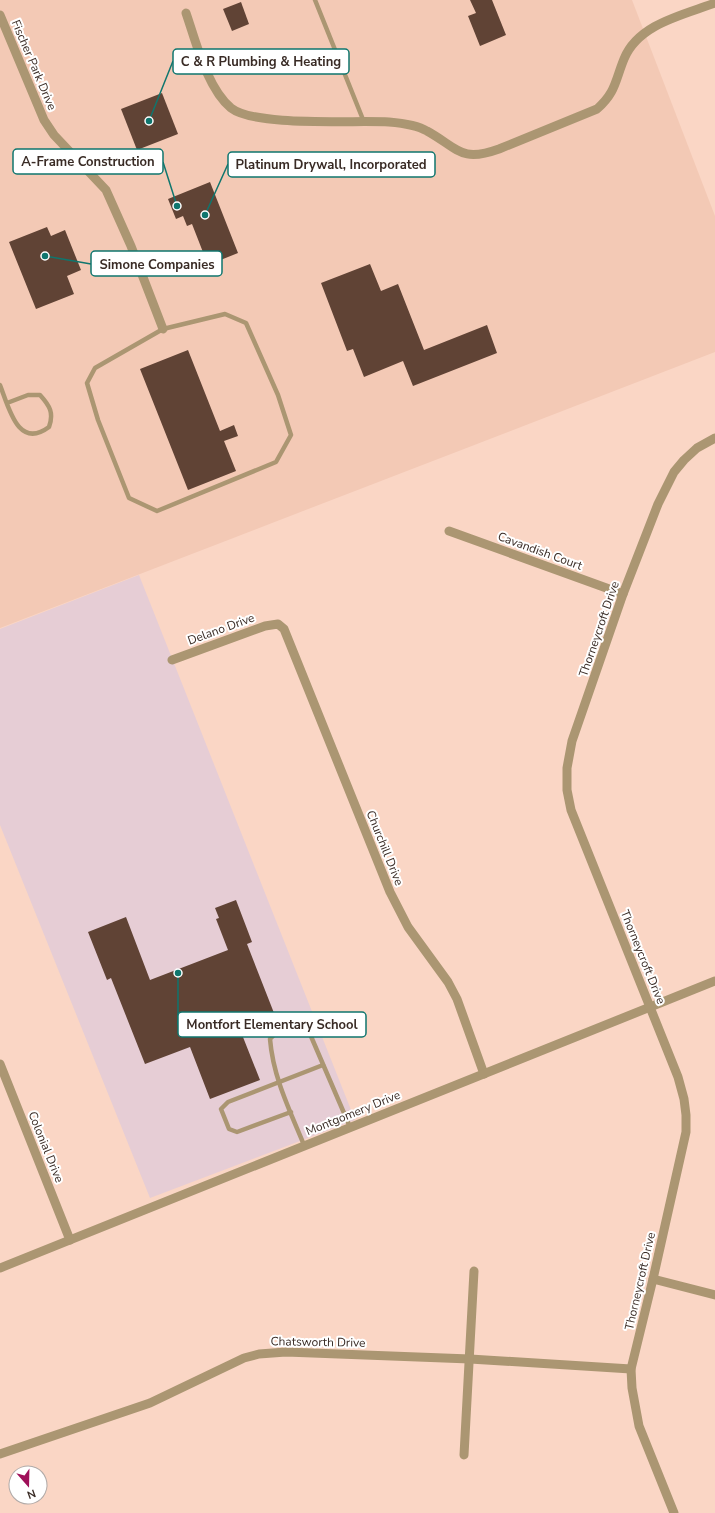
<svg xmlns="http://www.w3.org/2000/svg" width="715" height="1513" font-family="'Nunito Sans',sans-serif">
  <rect width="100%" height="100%" fill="#fad6c5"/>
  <path fill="#f3c9b5" d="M0,0H632L715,216V352L0,628Z"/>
  <path fill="#e6cdd5" d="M139,575L355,1120L150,1198L0,825V629Z"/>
  <g fill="#604335">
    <path d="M470,0H492L506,35L480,46L468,16L476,13Z"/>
    <path d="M241,2L249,24L232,31L223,9Z"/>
    <path d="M162,93L178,134L137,150L121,109Z"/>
    <path d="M210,182L238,253L208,265L192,224L187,226L183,216L176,219L168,199Z"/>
    <path d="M47,227L51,236L65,230L81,270L67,276L74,294L36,309L9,242Z"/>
    <path d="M370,264L381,291L398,284L424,350L487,325L497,353L413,386L403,361L364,377L353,349L347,351L321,283Z"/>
    <path d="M188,350L220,431L234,425L238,436L224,441L236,471L188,490L140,369Z"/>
    <path d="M236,900L252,942L247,944L274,1013L239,1027L260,1080L210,1099L190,1047L145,1064L111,978L107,980L88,932L126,917L150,980L228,950L216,919L219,918L215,908Z"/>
  </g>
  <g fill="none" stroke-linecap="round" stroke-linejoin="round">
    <g stroke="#ab9672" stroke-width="4.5">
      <path d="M315,0L364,122"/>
      <path d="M225,314L246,323L278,395L291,435L276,462L157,511L129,498L98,420L87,383L95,368L163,329Z"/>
      <path d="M0,385C9,408 18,450 49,427C54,413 50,406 40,395H28L7,403"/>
      <path d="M291,1112L237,1132L229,1129L221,1109L228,1102L323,1065"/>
      <path d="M304,1145C290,1111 273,1077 270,1039C283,1024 295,1019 310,1034L350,1127"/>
    </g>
    <g stroke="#ab9672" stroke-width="9">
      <path d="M186,13C196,42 207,88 231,108C255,127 355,120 389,122C401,123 417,125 427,131C458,148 460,163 499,149L597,109C616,92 615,81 624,59C638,24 683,15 715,3"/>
      <path d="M0,15L44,120L54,135L106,190L131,246L163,329"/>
      <path d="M449,531L623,594"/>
      <path d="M172,660L265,626L278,624L284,629L390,892L408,927L448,982L457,999L484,1074"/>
      <path d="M0,1064L70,1240"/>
      <path d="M0,1268L715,981"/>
      <path d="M653,1279L715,1295"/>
      <path d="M0,1454L150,1403L244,1358L259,1354L286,1352L470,1359L631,1369"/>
      <path d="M464,1455L474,1271"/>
      <path d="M674,1513L639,1426L632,1388L631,1369L653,1279L686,1132V1115L684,1099L678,1077L571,810L567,790V768L572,741L623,594L658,504L674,472L684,460L697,448L715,438"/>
    </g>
  </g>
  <g text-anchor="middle" stroke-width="4" stroke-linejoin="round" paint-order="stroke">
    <g font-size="12" fill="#392b25" stroke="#fff">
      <text transform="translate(34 65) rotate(67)" y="4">Fischer Park Drive</text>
      <text transform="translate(540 551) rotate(20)" y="4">Cavandish Court</text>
      <text transform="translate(221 629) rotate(-20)" y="4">Delano Drive</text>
      <text transform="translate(599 629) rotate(-71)" y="4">Thorneycroft Drive</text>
      <text transform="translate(385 848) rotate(68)" y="4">Churchill Drive</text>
      <text transform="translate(643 957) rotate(68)" y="4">Thorneycroft Drive</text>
      <text transform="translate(353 1113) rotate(-22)" y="4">Montgomery Drive</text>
      <text transform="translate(46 1147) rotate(68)" y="4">Colonial Drive</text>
      <text transform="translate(640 1281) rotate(-77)" y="4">Thorneycroft Drive</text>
      <text transform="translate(318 1342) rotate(1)" y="4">Chatsworth Drive</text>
    </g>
  </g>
  <path fill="none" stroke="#0f766e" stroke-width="1.5" d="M149 121L173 61M177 206L163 162M205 215L228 164M45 256L91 264M178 973L178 1025"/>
  <g fill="#0f766e" stroke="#fff" stroke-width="1.5">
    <circle cx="149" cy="121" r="4"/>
    <circle cx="177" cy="206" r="4"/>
    <circle cx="205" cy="215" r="4"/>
    <circle cx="45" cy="256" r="4"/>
    <circle cx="178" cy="973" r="4"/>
  </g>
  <g fill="#fff" stroke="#0f766e" stroke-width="1.5">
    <rect x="173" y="49" width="176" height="25" rx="4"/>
    <rect x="13" y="149" width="150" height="25" rx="4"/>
    <rect x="228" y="152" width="207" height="25" rx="4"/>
    <rect x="91" y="251" width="131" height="25" rx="4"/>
    <rect x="178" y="1012" width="188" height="25" rx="4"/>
  </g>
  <g font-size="13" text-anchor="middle" font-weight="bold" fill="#392b25">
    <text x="261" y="66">C &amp; R Plumbing &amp; Heating</text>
    <text x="88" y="166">A-Frame Construction</text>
    <text x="331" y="169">Platinum Drywall, Incorporated</text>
    <text x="157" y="269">Simone Companies</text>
    <text x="272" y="1029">Montfort Elementary School</text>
  </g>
  <g transform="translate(28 1485) rotate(160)"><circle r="19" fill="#ffffff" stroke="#b0aaa8"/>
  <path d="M0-3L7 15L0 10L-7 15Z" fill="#9f0f59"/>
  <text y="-6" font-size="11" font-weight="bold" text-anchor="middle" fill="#392b25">N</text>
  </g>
</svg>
